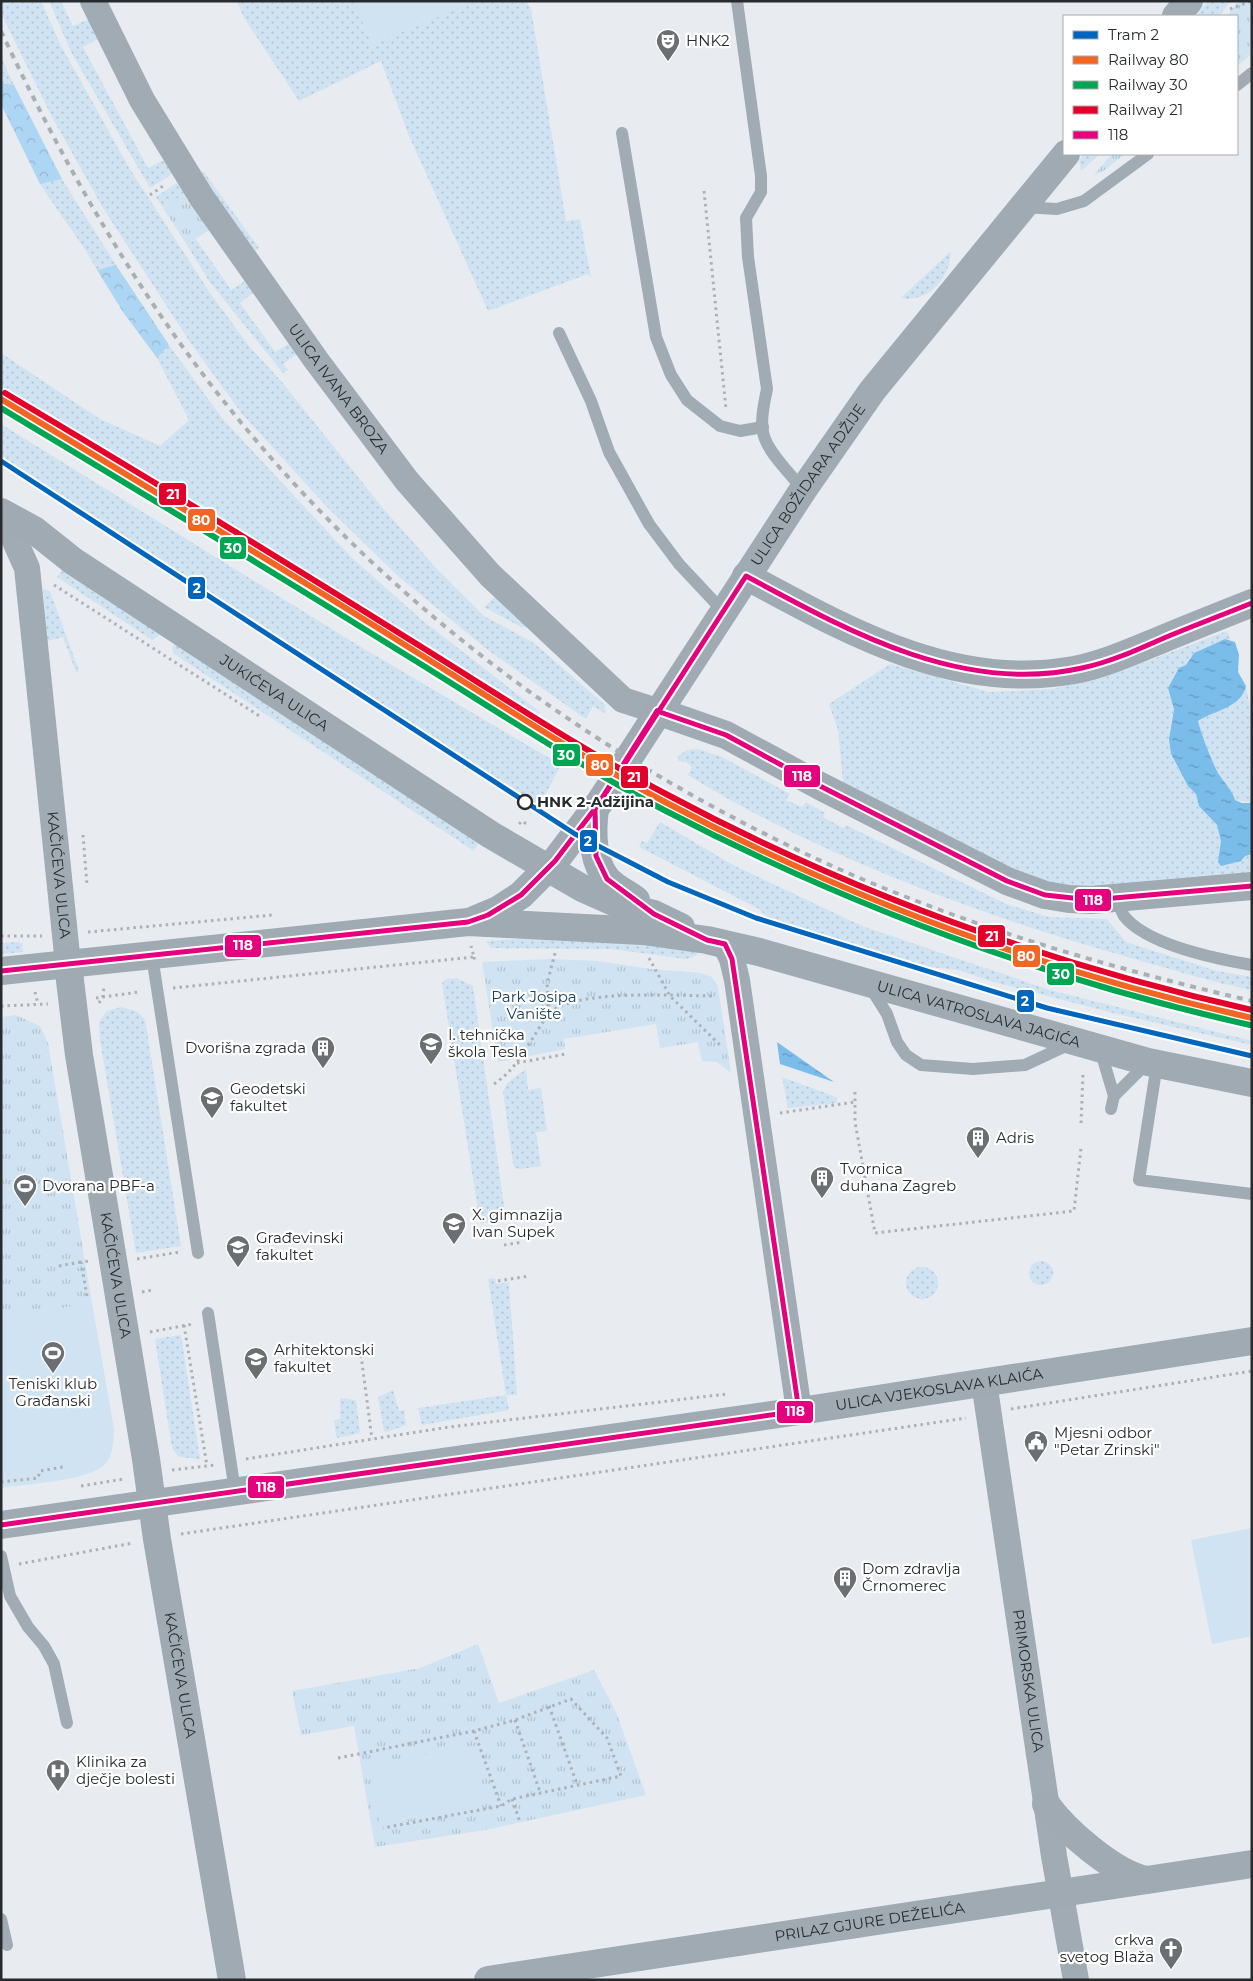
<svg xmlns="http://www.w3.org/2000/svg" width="1253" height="1981" font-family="Montserrat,sans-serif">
  <defs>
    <pattern id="grass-dots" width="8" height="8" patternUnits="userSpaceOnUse" patternTransform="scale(1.25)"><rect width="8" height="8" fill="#cfe3f2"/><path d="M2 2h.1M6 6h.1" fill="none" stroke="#b2c3d0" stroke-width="1.8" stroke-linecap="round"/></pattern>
    <pattern id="forest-crowns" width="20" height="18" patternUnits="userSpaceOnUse" patternTransform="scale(1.25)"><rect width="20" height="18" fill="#add5f4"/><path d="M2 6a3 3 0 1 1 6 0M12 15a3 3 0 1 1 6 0" fill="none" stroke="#95b7d2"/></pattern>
    <pattern id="park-tufts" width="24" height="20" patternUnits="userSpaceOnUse" patternTransform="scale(1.25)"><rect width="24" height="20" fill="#cfe3f2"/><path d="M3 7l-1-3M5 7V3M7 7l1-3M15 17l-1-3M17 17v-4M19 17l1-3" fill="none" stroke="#b2c3d0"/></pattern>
    <pattern id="water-ripples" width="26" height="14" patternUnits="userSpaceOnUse" patternTransform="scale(1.25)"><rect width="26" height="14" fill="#7abcea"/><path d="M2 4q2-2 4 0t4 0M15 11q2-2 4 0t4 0" fill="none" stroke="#6499be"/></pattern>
  </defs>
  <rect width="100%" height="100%" fill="#e8ecf0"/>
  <g fill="url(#grass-dots)">
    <path d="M1,1H41L60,44L128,166L210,293L249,346L281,381L382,507L436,568L484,616L534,643L605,705L606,714L593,706L586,719L489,651L398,576L328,508L242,414L190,342L103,208L52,117L1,13Z"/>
    <path d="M49,1H61L73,26L89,19L98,39L83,47L148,168L164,160L172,174L150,188L71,52Z"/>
    <path d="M237,1H526L531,9L566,221L580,219L591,278L588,274L488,311L409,136L381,61L299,101L244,18Z"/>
    <path d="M1208,1H1231L1219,16H1196Z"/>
    <path d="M1,57L14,85L1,83Z"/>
    <path d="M1084,154H1100L1081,171L1079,160Z"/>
    <path d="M204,172L259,248L253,252L199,175Z"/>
    <path d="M62,179L116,265L97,270C81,240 58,213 40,184Z"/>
    <path d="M178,182L185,193L163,208L156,197Z"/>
    <path d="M196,239L231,290L245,281L254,292L240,303L275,352L290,343L298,353L283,364L288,370L283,373L209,281L187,245Z"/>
    <path d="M951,251C950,278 929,303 901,298Z"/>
    <path d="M169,345L222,418L351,557L422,620L540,712L537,715L1,388V353L100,419L160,446L189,420L157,358Z"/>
    <path d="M1,424L351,641L561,765L539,806L1,463Z"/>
    <path d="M63,569L162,633L152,640L57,577Z"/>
    <path d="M43,589L50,591L79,671L76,672L63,637L47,641Z"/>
    <path d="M496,596L527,627H521L484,607Z"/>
    <path d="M1227,631L1231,639L1217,642L1194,653L1189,659L1172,716L1169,739L1171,754L1176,765L1196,794L1199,806L1217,825L1221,841V854H1252V874L1068,889L1029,880L844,793L838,730L829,704L890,664L989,692L1053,689L1121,671Z"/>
    <path d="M175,642L480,840L474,851L174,654L172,649Z"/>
    <path d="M1246,686L1252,717V803L1235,800C1232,789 1224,783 1218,773C1210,760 1202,736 1198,721C1215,711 1241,707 1246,686Z"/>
    <path d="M698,749L722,757L790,794L786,800L802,807L806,802L825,813L823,817L843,828L846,825L1006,904L1049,917L1107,919L1126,942L1217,971L1252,977V990C1211,982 1171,969 1131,958C982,916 820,857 688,775L692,767L686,762L678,761V756L687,750Z"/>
    <path d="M660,822L733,865L862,926L1050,990L1252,1041V1045L1109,1012L990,981L959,970L920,966L811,933L766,916L759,909L639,847L642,841L647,843Z"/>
    <path d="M544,937L628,942L698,952L696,956L686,959L611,949L491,948L486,941Z"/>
    <path d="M19,942L22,944L23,952L1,954V943Z"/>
    <path d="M456,978L473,986L506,1220L480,1223L442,983L446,979Z"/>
    <path d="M121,1007L136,1011L145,1019L181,1246L136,1253L100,1040L99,1022L107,1011Z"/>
    <path d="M526,1069L528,1090L541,1088L547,1131L536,1132L541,1166L521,1169L515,1168L513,1163L503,1092L507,1083Z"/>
    <path d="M782,1077L831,1095L837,1098V1103L788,1108Z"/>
    <circle cx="1041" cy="1273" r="12"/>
    <circle cx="922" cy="1283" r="16"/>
    <path d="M495,1278L496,1284L509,1282L517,1395H506L509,1410L422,1425L418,1408L506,1395L488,1279Z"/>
    <path d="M181,1335L200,1459L179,1457L172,1448L155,1339Z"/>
    <path d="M393,1390L399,1411L404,1410L406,1425L386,1432L384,1431L378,1397Z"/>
    <path d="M340,1398L356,1400L360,1433L338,1438L336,1436L334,1420L340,1419Z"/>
  </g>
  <g fill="url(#forest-crowns)">
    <path d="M1,83L14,85L62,179L40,184L1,104Z"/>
    <path d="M116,265L169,345L157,358L123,312L97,270Z"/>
  </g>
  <g fill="url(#park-tufts)">
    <path d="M1239,1H1252V54L1237,66V16H1227Z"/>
    <path d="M1112,154H1125L1102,172L1094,175Z"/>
    <path d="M185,193L209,230L187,245L163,208Z"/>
    <path d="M550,959L598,961L651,969L701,973L712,977L718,987L731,1073L717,1062L702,1061L698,1042L660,1048L656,1024L564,1039L565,1049L498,1062L482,962Z"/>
    <path d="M16,1015L40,1026L48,1043L92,1303L1,1319V1017Z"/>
    <path d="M478,1644L499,1703L594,1670L616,1712L646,1795L485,1830L375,1847L354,1726L301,1735L292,1691L420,1668Z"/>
  </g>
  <g fill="#cfe3f2">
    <path d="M354,1H476L372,45Z"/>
    <path d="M92,1303L114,1429C113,1441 114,1453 106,1463C92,1481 25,1484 1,1488V1319Z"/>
    <path d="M1252,1528V1636L1212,1644L1191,1540Z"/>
    <path d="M472,1746L483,1805L380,1825L369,1765Z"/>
  </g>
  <g fill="url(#water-ripples)">
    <path d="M1225,639L1235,642L1239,655L1238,672L1246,686C1241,708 1215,710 1198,721C1202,736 1211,760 1218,773C1224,783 1232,789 1235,800L1242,803H1252V854L1245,856L1241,861L1221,866L1218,862L1221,841L1217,825L1199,806L1196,794L1188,786L1171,754L1169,739L1174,709L1168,688L1179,668L1186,665L1194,653Z"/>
    <path d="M777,1042L834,1082L780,1064Z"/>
  </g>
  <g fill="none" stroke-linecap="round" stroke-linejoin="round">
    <g stroke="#abb1b7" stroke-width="3" stroke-dasharray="2.5 4" stroke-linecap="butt">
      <path d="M1230,9L1251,1"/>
      <path d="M704,191L726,409"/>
      <path d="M150,195L166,184"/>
      <path d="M54,585L261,717"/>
      <path d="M519,824L522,821L528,825"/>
      <path d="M83,835L87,885"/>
      <path d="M88,932L273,915"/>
      <path d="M1,936H42"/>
      <path d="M474,957L475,963"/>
      <path d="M649,958L670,996L721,1046"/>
      <path d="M173,988L474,957L471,946"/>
      <path d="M35,992L38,1004"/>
      <path d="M96,998L139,992"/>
      <path d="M99,1003L103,996L104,986"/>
      <path d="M1,1006L48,1004"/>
      <path d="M549,1013L547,984L555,953"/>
      <path d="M517,1063L566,1054"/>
      <path d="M494,1084C520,1067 530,1039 548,1015C569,988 682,996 715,996"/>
      <path d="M855,1092V1122L875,1233L1074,1211L1081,1148"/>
      <path d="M240,1105L250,1104"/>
      <path d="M780,1113L855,1102"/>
      <path d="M1081,1123L1083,1074"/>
      <path d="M504,1245L523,1242"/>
      <path d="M137,1259L180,1252"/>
      <path d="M59,1266L81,1262"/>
      <path d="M498,1281L529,1276"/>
      <path d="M142,1292L153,1290"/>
      <path d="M87,1296L81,1262L89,1261"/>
      <path d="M184,1325L207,1466"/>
      <path d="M150,1332L193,1324"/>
      <path d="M361,1355L372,1439"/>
      <path d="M1011,1409L1252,1371"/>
      <path d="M246,1459L449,1427L727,1394"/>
      <path d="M172,1470L215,1465"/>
      <path d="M1,1482L38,1478L40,1471L63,1467"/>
      <path d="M81,1486L124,1479"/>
      <path d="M181,1534L966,1418"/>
      <path d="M19,1564L133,1543"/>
      <path d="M549,1706L577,1784"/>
      <path d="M515,1720L540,1792"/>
      <path d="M474,1731L501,1806"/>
      <path d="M338,1758L474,1731L515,1720L571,1699L607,1738L621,1776L512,1799L501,1806L383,1828"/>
      <path d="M512,1799L520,1822"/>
    </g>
    <g stroke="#a1abb4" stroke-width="12">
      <path d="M737,1L761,176V192L746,218L748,257L767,389C764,404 759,424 765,439C772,457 791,474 803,490"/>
      <path d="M1237,85L1252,73"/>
      <path d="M622,133L656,337L671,375L687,400L720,426L740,431L763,427"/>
      <path d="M1022,207L1057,209L1084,201L1148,154"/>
      <path d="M559,333L591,401L609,452L649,524L679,564L723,611"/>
      <path d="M1117,898C1119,903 1121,911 1124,916C1147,945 1217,959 1252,965"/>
      <path d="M152,956L198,1253"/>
      <path d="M870,987L887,1014L897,1042L906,1055L921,1065L973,1069L1025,1065L1072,1043"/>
      <path d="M1100,1049L1114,1096L1148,1062"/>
      <path d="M1157,1064L1139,1180L1252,1194"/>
      <path d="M1111,1109L1114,1096"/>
      <path d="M208,1313L235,1491"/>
      <path d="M1,1556L10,1596L28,1627L44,1646L54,1664L67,1723"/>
      <path d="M1,1919L7,1945"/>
    </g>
    <g stroke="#a1abb4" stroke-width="26">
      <path id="s1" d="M93,1L142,100L202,198L316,360L407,481L490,575L623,700L657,711"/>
      <path id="s2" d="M1,518L14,539L27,568L68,964"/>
      <path d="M725,944L732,959L737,980L799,1411"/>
      <path id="s3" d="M984,1382L1054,1856L1076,1980"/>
    </g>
    <g stroke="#9faab3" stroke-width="28">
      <path d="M1176,16L1189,1"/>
      <path id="s4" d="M1,512L34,530L73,561L491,835L582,888L627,908L654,914L681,927"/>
      <path d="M746,576C848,631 954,692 1074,670C1101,665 1128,653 1153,643C1186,629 1219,616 1252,603"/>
      <path d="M657,711L726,735L820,786L1007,881L1045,895L1069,899L1091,900L1252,886"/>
      <path d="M595,809C592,831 592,861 607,879C615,888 627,893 636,900"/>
      <path id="s5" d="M474,920L498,910L521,895L555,861L600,802L803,490L872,391L1066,154"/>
      <path id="s6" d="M68,964L79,1055L146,1459L157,1539L232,1980"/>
      <path id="s7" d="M1,971L468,922L643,931L707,940L759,952L1148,1062L1252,1083"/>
      <path id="s8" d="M1,1525L807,1410L1252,1341"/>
      <path d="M1046,1804C1065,1831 1115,1874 1147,1880"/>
      <path id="s9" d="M488,1980L1252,1864"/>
    </g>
    <path stroke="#a9b0b4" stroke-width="4" stroke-dasharray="6 6" stroke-linecap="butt" d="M1,31C69,176 150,316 254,438C414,628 623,774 850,874C979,930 1115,969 1252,1001"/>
    <g stroke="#fff" stroke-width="9">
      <g id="bus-1">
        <path d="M657,711L726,735L820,786L1007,881L1045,895L1091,900L1252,886"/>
        <path d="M1,971L468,922L488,915L521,895L555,861L600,802L746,576C848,631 962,695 1082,668C1110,662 1137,650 1164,638C1193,626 1222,615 1252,603"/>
        <path d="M1,1525L799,1411L732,959L725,944L707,940L654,914L607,879L596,856L595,809L657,711"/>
      </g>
    </g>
    <use href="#bus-1" stroke="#e5007d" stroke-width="5"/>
    <g stroke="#fff" stroke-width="10">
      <path id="rail-1" d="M1,399C136,480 271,561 405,645C491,698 575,754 665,802C850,900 1047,972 1252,1018"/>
    </g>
    <g stroke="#fff" stroke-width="10">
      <path id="rail-2" d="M1,408C134,488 267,568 398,650C486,704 572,762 664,810C851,907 1044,979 1250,1025"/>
    </g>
    <g stroke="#fff" stroke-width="10">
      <path id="rail-3" d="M5,393C140,473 274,555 407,638C493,691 577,747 666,794C851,893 1048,964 1252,1010"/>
    </g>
    <use href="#rail-1" stroke="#f26522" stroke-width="6"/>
    <use href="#rail-2" stroke="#00a651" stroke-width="6"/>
    <use href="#rail-3" stroke="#e4002b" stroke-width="6"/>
    <g stroke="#fff" stroke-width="9">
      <path id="tram-1" d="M1,461L575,834L668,882L756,918L1047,1008L1252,1056"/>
    </g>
    <use href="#tram-1" stroke="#0065bd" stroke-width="5"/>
  </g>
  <defs>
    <g id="theatre-pin" transform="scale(1.25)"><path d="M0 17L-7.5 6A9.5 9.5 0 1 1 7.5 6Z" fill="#6b6f71" stroke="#fff"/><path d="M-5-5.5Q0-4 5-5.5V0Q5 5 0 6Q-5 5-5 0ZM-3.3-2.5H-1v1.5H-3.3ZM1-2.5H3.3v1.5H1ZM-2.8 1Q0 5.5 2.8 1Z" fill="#fff"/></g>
    <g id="school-pin" transform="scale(1.25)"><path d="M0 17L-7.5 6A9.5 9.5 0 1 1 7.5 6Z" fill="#6b6f71" stroke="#fff"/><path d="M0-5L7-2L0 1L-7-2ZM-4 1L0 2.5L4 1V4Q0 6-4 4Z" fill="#fff"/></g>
    <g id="building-pin" transform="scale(1.25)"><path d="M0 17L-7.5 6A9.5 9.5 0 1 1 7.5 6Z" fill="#6b6f71" stroke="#fff"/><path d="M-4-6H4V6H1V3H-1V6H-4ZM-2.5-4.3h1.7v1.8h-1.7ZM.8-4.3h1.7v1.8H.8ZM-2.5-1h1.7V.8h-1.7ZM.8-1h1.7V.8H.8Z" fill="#fff"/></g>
    <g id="university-pin" transform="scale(1.25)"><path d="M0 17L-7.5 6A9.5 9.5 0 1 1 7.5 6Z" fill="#6b6f71" stroke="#fff"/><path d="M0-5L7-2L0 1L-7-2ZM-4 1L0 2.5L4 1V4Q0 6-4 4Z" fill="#fff"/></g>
    <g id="stadium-pin" transform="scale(1.25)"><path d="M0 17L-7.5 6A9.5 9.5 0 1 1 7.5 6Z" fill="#6b6f71" stroke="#fff"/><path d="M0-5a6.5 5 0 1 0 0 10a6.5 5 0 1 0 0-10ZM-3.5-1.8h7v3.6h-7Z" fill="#fff"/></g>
    <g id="civic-pin" transform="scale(1.25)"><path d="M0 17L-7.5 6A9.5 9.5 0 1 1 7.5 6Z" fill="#6b6f71" stroke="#fff"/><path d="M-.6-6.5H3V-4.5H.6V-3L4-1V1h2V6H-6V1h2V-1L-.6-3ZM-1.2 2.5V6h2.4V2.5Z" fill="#fff"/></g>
    <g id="hospital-pin" transform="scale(1.25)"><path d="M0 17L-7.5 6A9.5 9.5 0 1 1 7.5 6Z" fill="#6b6f71" stroke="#fff"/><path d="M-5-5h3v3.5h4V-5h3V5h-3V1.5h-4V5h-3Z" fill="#fff"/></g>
    <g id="church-pin" transform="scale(1.25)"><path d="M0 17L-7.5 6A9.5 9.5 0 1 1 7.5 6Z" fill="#6b6f71" stroke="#fff"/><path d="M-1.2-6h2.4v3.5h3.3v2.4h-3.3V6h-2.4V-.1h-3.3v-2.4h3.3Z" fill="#fff"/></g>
  </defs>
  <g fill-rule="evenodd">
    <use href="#theatre-pin" x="668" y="41"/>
    <use href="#school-pin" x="431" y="1044"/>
    <use href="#building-pin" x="323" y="1048"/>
    <use href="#university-pin" x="212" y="1098"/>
    <use href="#building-pin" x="978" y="1138"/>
    <use href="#building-pin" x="822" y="1178"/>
    <use href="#stadium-pin" x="25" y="1186"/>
    <use href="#school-pin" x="454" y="1224"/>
    <use href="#university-pin" x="238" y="1247"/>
    <use href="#stadium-pin" x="53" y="1353"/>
    <use href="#university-pin" x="256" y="1359"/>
    <use href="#civic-pin" x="1036" y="1442"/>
    <use href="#building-pin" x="845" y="1578"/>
    <use href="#hospital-pin" x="58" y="1771"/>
    <use href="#church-pin" x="1171" y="1949"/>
  </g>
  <circle fill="#fff" stroke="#282b2d" stroke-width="2.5" cx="525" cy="802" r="7"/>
  <g text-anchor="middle" stroke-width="4.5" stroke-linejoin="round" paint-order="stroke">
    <g font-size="15" fill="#282b2d" stroke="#fff" text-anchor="start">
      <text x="686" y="46">HNK2</text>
      <text x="448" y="1040">I. tehnička<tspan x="448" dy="17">škola Tesla</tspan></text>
      <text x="306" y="1053" text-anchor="end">Dvorišna zgrada</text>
      <text x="230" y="1094">Geodetski<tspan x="230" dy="17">fakultet</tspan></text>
      <text x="996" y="1143">Adris</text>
      <text x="840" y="1174">Tvornica<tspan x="840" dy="17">duhana Zagreb</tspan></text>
      <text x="42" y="1191">Dvorana PBF-a</text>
      <text x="472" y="1220">X. gimnazija<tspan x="472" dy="17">Ivan Supek</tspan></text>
      <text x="256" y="1243">Građevinski<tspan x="256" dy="17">fakultet</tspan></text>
      <text x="274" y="1355">Arhitektonski<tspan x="274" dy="17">fakultet</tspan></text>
      <text x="53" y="1389" text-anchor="middle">Teniski klub<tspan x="53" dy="17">Građanski</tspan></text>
      <text x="1054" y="1438">Mjesni odbor<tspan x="1054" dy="17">"Petar Zrinski"</tspan></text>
      <text x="862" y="1574">Dom zdravlja<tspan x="862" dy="17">Črnomerec</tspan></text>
      <text x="76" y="1767">Klinika za<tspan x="76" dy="17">dječje bolesti</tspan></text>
      <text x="1154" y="1945" text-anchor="end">crkva<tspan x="1154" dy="17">svetog Blaža</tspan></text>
    </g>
    <g font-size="15" fill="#282b2d" stroke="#fff">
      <text dy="5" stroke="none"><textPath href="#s1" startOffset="460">ULICA IVANA BROZA</textPath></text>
      <text dy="5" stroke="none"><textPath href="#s5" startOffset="555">ULICA BOŽIDARA ADŽIJE</textPath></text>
      <text dy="5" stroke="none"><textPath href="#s4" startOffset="328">JUKIĆEVA ULICA</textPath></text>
      <text dy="5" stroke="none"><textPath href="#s2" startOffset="365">KAČIĆEVA ULICA</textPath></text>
      <text dy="5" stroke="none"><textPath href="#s7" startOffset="991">ULICA VATROSLAVA JAGIĆA</textPath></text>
      <text dy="5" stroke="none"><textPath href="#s6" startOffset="315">KAČIĆEVA ULICA</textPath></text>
      <text dy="5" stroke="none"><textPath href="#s8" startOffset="948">ULICA VJEKOSLAVA KLAIĆA</textPath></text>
      <text dy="5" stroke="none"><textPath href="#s6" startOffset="720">KAČIĆEVA ULICA</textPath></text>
      <text dy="5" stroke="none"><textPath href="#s3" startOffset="302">PRIMORSKA ULICA</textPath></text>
      <text dy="5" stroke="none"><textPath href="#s9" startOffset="386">PRILAZ GJURE DEŽELIĆA</textPath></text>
    </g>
    <g font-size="15" font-weight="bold" fill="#282b2d" stroke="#fff" text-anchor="start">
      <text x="537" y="807">HNK 2-Adžijina</text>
    </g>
    <g font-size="15" fill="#1a405a" stroke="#fff">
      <text x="534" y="1002">Park Josipa<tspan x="534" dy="17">Vanište</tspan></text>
    </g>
  </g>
  <g stroke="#fff" stroke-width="2">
    <rect x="158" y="482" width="29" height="24" rx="5" fill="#e4002b"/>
    <rect x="187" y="508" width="29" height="24" rx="5" fill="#f26522"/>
    <rect x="219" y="536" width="28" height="24" rx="5" fill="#00a651"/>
    <rect x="187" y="576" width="19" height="24" rx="5" fill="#0065bd"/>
    <rect x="552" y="743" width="29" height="24" rx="5" fill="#00a651"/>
    <rect x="585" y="753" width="29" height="24" rx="5" fill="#f26522"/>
    <rect x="783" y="764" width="38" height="24" rx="5" fill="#e5007d"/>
    <rect x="620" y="765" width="29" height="24" rx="5" fill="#e4002b"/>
    <rect x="579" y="829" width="19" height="24" rx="5" fill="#0065bd"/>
    <rect x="1074" y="888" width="38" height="24" rx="5" fill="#e5007d"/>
    <rect x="977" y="924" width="29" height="24" rx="5" fill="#e4002b"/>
    <rect x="224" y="934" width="38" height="24" rx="5" fill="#e5007d"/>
    <rect x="1012" y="944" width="29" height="24" rx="5" fill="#f26522"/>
    <rect x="1046" y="962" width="29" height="24" rx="5" fill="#00a651"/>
    <rect x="1016" y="989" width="19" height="24" rx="5" fill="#0065bd"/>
    <rect x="776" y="1400" width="38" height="24" rx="5" fill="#e5007d"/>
    <rect x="247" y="1475" width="38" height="24" rx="5" fill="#e5007d"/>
  </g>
  <g font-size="14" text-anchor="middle" font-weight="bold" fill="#fff">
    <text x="173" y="499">21</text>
    <text x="201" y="525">80</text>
    <text x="233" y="553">30</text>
    <text x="197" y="593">2</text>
    <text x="566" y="760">30</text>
    <text x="600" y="770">80</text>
    <text x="802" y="781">118</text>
    <text x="634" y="782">21</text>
    <text x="588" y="846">2</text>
    <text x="1093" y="905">118</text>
    <text x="992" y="941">21</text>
    <text x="243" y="950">118</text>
    <text x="1026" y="961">80</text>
    <text x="1061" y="979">30</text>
    <text x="1025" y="1006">2</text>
    <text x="795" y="1416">118</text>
    <text x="266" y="1492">118</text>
  </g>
  <rect width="1253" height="1981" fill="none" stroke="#282b2d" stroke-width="5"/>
  <rect x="1063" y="15" width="175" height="140" fill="#ffffff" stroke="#a9aaab"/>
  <rect x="1073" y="31" width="25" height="8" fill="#0065bd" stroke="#a9aaab"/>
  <text x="1108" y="40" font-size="15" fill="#282b2d">Tram 2</text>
  <rect x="1073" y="56" width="25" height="8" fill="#f26522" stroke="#a9aaab"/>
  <text x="1108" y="65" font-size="15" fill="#282b2d">Railway 80</text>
  <rect x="1073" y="81" width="25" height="8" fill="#00a651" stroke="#a9aaab"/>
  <text x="1108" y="90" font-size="15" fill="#282b2d">Railway 30</text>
  <rect x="1073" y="106" width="25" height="8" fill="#e4002b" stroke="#a9aaab"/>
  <text x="1108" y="115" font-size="15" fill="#282b2d">Railway 21</text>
  <rect x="1073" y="131" width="25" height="8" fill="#e5007d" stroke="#a9aaab"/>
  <text x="1108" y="140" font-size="15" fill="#282b2d">118</text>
</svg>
